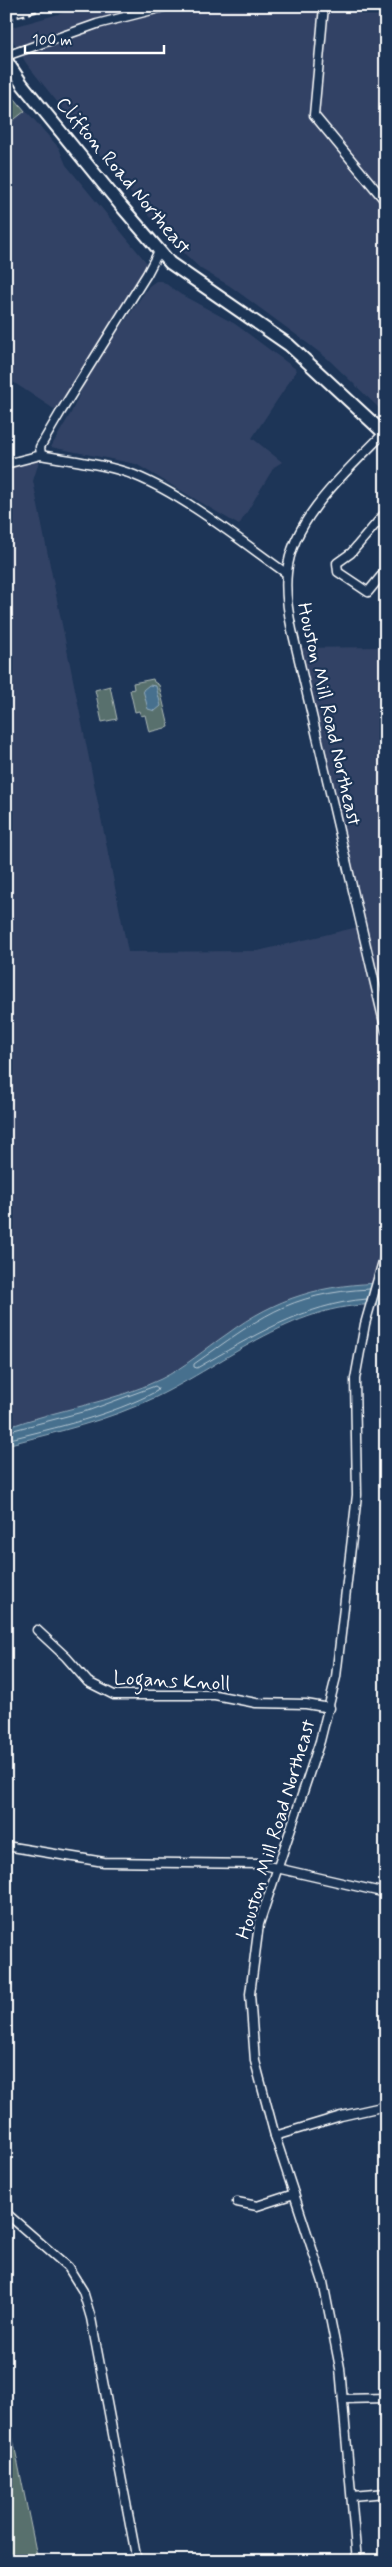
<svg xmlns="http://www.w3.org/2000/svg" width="392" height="2567" font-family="Mynerve,sans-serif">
  <rect width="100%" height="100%" fill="#1d3557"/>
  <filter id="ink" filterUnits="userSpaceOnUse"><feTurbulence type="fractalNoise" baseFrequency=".02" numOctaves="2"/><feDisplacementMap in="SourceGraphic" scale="10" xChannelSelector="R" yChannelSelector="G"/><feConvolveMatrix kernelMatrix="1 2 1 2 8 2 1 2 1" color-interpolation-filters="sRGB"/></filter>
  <g filter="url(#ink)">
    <g fill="#334365">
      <path d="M87,6H386V408H379L328,359L302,339L230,286L201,269L186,255L145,211L50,93L26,63L6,29Z"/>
      <path d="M6,88L59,148L66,165L151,268L60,413L10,380L6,381Z"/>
      <path d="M156,281H162L180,294L235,324L297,370L252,438L282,462L274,467L239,525L136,464L51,447L71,413L88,375L149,286Z"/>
      <path d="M41,455L33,481L128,952L258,951L362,926L296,648L386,647V1295L310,1302L181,1377L6,1436V464Z"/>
    </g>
    <g fill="#58706d" stroke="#acb8b6">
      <path d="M6,88L25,111L6,126Z"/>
      <path d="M153,679L154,682L159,685L169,727L149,732L145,715L141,716L139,711L135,712L130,690L134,689L133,683Z"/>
      <path d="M110,686L117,719L102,722L95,690Z"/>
      <path d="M6,2405L38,2561H6Z"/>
    </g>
    <g fill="#46708e" stroke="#90a9bb">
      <path d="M149,685L156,686L161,706L155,711L148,709L143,690Z"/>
      <path d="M386,1283V1305C297,1299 229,1362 154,1398C107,1421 57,1432 6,1445V1428C57,1409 112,1403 161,1379C185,1367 205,1349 227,1334C277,1297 323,1284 386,1283Z"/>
    </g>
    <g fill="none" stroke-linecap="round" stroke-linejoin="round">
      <g stroke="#b5c6d2" stroke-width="1">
        <path d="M367,1299C304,1304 251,1337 197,1368L194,1367V1364C259,1319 286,1293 370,1289"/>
        <path d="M6,1432L90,1410L155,1386L158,1388L157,1391C110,1416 58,1427 6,1440"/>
      </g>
      <g stroke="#fff" stroke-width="11">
        <g id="minor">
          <path d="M324,6L314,115L386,202"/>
          <path d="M6,56L97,24L168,6"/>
          <path d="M386,431C350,468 291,519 287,573C285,591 288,612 292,630L386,1031"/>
          <path d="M41,455C72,461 105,464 134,475C184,495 242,542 286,573"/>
          <path d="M6,464L41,455L40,447L60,413L147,274L159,251"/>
          <path d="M386,512L351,553L337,563L338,572L368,592L386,570"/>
          <path d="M37,1630L66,1657L88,1682L114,1695H215L256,1703L306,1704L330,1708"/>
          <path d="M6,1846L104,1862L259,1864L386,1893"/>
          <path d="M275,2136L341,2116L386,2106"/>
          <path d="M237,2202L257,2206L294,2194"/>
          <path d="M6,2213L68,2267L83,2291L91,2318L137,2561"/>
          <path d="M344,2399L386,2398"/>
          <path d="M352,2496L386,2493"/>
          <path d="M357,2561L340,2368L323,2282L275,2136L255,2061L250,1994L259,1924L320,1741L336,1677L357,1495L355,1379L365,1324L386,1251"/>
        </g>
      </g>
      <g stroke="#fff" stroke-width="15">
        <path id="secondary" d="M6,60L22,84L122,207L170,263L289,345L386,435"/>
      </g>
      <use href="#minor" stroke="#1d3557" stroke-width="8"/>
      <use href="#secondary" stroke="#1d3557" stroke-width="11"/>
      <path stroke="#fff" stroke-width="2.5" stroke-dasharray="8 4" stroke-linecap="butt" d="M6,20L57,6"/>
    </g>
  </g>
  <g text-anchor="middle" stroke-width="4.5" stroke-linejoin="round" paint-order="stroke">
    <g font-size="20" fill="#fff" stroke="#1d3557">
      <text transform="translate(124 175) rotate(50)" y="7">Clifton Road Northeast</text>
      <text transform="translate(330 714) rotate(77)" y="7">Houston Mill Road Northeast</text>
      <text transform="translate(172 1680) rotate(3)" y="7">Logans Knoll</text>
      <text transform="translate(275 1829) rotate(-73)" y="7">Houston Mill Road Northeast</text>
    </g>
  </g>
  <rect width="392" height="2567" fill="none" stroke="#1d3557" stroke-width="25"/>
  <rect x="12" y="12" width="367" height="2542" fill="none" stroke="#fff" stroke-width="2" filter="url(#ink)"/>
  <path d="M25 45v8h139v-8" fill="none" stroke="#ffffff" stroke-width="2.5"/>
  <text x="32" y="45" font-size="15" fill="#ffffff" stroke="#1d3557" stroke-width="4" paint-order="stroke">100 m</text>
</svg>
